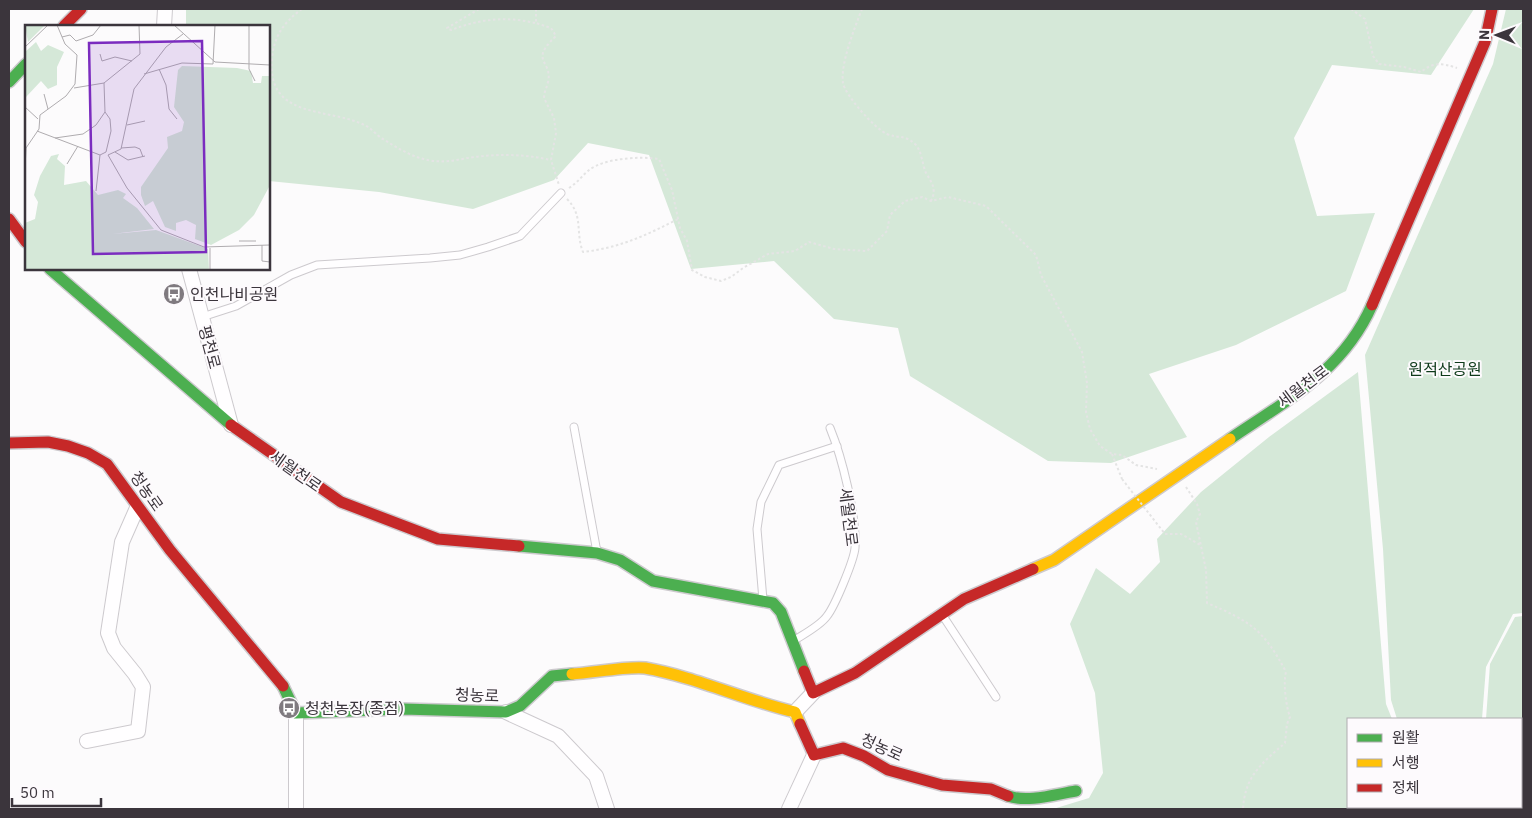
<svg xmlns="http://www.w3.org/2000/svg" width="1532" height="818" font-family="'IBM Plex Sans','Noto Sans KR',sans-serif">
  <rect width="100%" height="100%" fill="#fcfbfc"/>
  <g fill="#d5e8d8">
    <path d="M186,9H1474L1431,75L1332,65L1294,138L1317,216L1375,213L1346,291L1236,345L1149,374L1187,437L1111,463L1048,461L910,376L898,328L834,319L774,261L691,269L649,155L588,143L554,180L473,209L379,192L269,181V26H186Z"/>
    <path d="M1506,9H1523V613L1513,614L1486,667L1482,719H1397L1391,700L1383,549L1365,355L1493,64Z"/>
    <path d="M1358,372L1386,704L1392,719H1348V807H1521V719H1486L1490,664L1515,617L1523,616V809H1053L1089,798L1103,773L1095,693L1070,624L1096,568L1130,594L1160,562L1157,539L1201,492L1269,437Z"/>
  </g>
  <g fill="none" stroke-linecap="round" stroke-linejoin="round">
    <g stroke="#cdcace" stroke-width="9">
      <g id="lane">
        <path d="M202,317L236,306L291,275L317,265L430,258L460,255L488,247L520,236L561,193"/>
        <path d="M574,427L597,552"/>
        <path d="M763,600L757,529L761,502L779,465L837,446"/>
        <path d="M943,616L996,697"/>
        <path d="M793,641C804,634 820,626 827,616C835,606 854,560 855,548C857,517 842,457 830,428"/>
      </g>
    </g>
    <g stroke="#cdcace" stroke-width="16">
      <g id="street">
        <path d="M164,26L165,9"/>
        <path d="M189,269L231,425"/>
        <path d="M506,712L558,736L596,776L607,809"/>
        <path d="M795,712L813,693"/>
        <path d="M296,713V809"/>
        <path d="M87,741L138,731L143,687L135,674L114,648L108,633L122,542L137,508"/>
        <path d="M789,809L814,755"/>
      </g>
    </g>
    <g stroke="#cdcace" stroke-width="14">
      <g id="fast">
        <path d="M9,82L26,64"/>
        <path d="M50,269L231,425"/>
        <path d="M1230,439C1287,400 1343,371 1372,305"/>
        <path d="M519,546L597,553L620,560L653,581L773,603L781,612L804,671"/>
        <path d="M283,686L296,713L403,709L506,712L520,706L552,676L572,674"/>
        <path d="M1008,796C1028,803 1056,794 1076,791"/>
      </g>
    </g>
    <g stroke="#cdcace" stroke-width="14">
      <g id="slow">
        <path d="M1033,569L1054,560L1230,439"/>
        <path d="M572,674C592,673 627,666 645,668C696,677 744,700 795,712L800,724"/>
      </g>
    </g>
    <g stroke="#cdcace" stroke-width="14">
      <g id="jam">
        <path d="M64,26L81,9"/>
        <path d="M9,219L26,242"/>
        <path d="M1372,305L1485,42L1492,9"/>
        <path d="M231,425L341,502L438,539L519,546"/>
        <path d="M9,443L48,442L68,446L88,453L107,464L170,550L283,686"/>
        <path d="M804,671L813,693L855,673L964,599L1033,569"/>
        <path d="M800,724L814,755L843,748L864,756L888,770L942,785L991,789L1008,796"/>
      </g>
    </g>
    <g stroke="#e4e4e4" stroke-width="2" stroke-dasharray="2.5 2.5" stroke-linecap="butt">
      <path d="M302,9C284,22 274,36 272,58C266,122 332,106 368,127C373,130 377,136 383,139C399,149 415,159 434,161C451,163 467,157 483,156C506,154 529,155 551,160"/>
      <path d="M479,9L447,28L451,30C480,19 505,16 535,23"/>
      <path d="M536,9V23L551,28L556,36C528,62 553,60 548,82C547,88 544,91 544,98L554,118L556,133L551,160L559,185"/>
      <path d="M862,9C855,27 840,64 843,83C845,95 875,129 887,134C899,139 904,134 915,144C922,151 922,164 926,173C932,183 937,189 931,201"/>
      <path d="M1351,9L1365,19L1373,56L1379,64L1404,67L1421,72C1433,62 1442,63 1457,68"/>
      <path d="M569,188C577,183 582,176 589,170C605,158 640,156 659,159L672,190L680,228L687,241L692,270L705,277L721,281L731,277L743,268L768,254L795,251L809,242L834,249L867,251L887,231L890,215L905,201L922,197L931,201L948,197L986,206L1036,255L1041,275L1082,352L1087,383L1086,412L1090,429L1100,446L1112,454L1122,455L1136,465L1157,469"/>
      <path d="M567,199C584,216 575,232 583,252C619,248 647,235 678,219"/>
      <path d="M1112,454L1122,479"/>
      <path d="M1186,487L1197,504L1200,514L1196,522L1206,570L1207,603C1250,621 1264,630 1286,672C1283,683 1286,706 1290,717L1287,724L1285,743C1261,764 1245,776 1243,809"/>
      <path d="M1165,534H1181L1202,546"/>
    </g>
    <use href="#lane" stroke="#fffeff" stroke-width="7"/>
    <use href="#street" stroke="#fffeff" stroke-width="14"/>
    <use href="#fast" stroke="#4caf50" stroke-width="11"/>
    <use href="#slow" stroke="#ffc107" stroke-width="11"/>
    <use href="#jam" stroke="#c62828" stroke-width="11"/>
    <path stroke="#e4e4e4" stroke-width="2" stroke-dasharray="2.5 2.5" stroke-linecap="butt" d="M1122,479L1165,534"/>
  </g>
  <defs>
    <g id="bus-disc" transform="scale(1.125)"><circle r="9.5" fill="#7f7a7f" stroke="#fdfafd"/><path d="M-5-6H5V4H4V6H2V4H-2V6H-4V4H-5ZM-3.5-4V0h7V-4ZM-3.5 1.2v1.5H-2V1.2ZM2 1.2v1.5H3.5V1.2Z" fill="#fff"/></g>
  </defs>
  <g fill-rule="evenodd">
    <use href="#bus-disc" x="174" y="294"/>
    <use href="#bus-disc" x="289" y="708"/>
  </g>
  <g text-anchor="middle" stroke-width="4" stroke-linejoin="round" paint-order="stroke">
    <g font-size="16" fill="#3b353c" stroke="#fdfafd" text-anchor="start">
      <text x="190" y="300">인천나비공원</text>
      <text x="305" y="714">청천농장(종점)</text>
    </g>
    <g font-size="16" fill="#3b353c" stroke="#fdfafd">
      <text transform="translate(210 347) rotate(75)" y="6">평천로</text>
      <text transform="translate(1303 386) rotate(-37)" y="6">세월천로</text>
      <text transform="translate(296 471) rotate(35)" y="6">세월천로</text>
      <text transform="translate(147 491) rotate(55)" y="6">청농로</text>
      <text transform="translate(849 517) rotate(83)" y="6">세월천로</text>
      <text transform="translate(477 695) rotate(2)" y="6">청농로</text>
      <text transform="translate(882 747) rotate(24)" y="6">청농로</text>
    </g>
    <g font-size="16" fill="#0e3a1a" stroke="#fdfafd">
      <text x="1445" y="375">원적산공원</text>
    </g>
  </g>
  <g transform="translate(25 25)">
    <rect width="245" height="245" fill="#fcfbfc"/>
    <path d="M0,0H20L3,17ZM11,17L16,26L23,20L39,27L32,42V60L23,64L16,56L1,72L0,27ZM157,41L212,43L226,46L228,58H236L237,51H245L244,162L229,190L214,205L186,220L170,214L171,200L161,195L151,198V206L140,202L128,176L120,181L116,170V162L143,123L142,112L157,106L159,97L149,82L153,45ZM34,129L32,134L40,141L39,160L61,156L73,170L93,165L101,169L98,173L112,183L129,204L87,209L131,205L183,224L184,245H0V198L10,194L13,177L9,170L15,151L26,131Z" fill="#d5e8d8"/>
    <path fill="none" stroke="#afacaf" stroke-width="1" d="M149,0L190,37L245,40M224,0V44L230,56M158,9L141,22L109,64L96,124L83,130L102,163L136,205L179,222L245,220M37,12L45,10L51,16L68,10L76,0M0,22L23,0M75,29L77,36L90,32L107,36M134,44L141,60L144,84L152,94M119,49L157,38L188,39L190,0M49,63L79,58M19,69L23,84M0,82L13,94M102,100L120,96M12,106L75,130M30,113L58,109L71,100L80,87M96,123L110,122L115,124L118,132M90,127L103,135L120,131M42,139L53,121M0,144L1,123L14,104L15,90L41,71L50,59L52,30L40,19L32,0M71,166L75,130L81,127L86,106L85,94L80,87L79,58L115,29L114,0M214,216H231M237,220V236L245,237M185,223V245"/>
    <path fill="#7b2cbf" fill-opacity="0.15" stroke="#7b2cbf" stroke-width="2.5" d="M177,16L181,227L68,229L64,18Z"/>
    <rect width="245" height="245" fill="none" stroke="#3b353c" stroke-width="2.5"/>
  </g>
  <rect width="1532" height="818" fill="none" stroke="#3b353c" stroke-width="20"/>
  <rect x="1347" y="718" width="175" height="90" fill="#fdfafd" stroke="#afabb0"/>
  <rect x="1357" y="734" width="25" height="8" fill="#4caf50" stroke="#afabb0"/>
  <text x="1392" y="743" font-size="15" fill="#3b353c">원활</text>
  <rect x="1357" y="759" width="25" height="8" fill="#ffc107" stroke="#afabb0"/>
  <text x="1392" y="768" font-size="15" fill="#3b353c">서행</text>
  <rect x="1357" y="784" width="25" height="8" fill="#c62828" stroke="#afabb0"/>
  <text x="1392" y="793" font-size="15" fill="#3b353c">정체</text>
  <g transform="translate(1497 35) rotate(271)" stroke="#fdfafd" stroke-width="4" paint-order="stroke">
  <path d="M0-4L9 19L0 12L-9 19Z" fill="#3b353c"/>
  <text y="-8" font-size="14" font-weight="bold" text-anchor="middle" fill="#3b353c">N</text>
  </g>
  <path d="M12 798v8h89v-8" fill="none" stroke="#3b353c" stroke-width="2.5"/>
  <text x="20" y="798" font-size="15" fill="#3b353c" stroke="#fdfafd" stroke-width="4" paint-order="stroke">50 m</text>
</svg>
